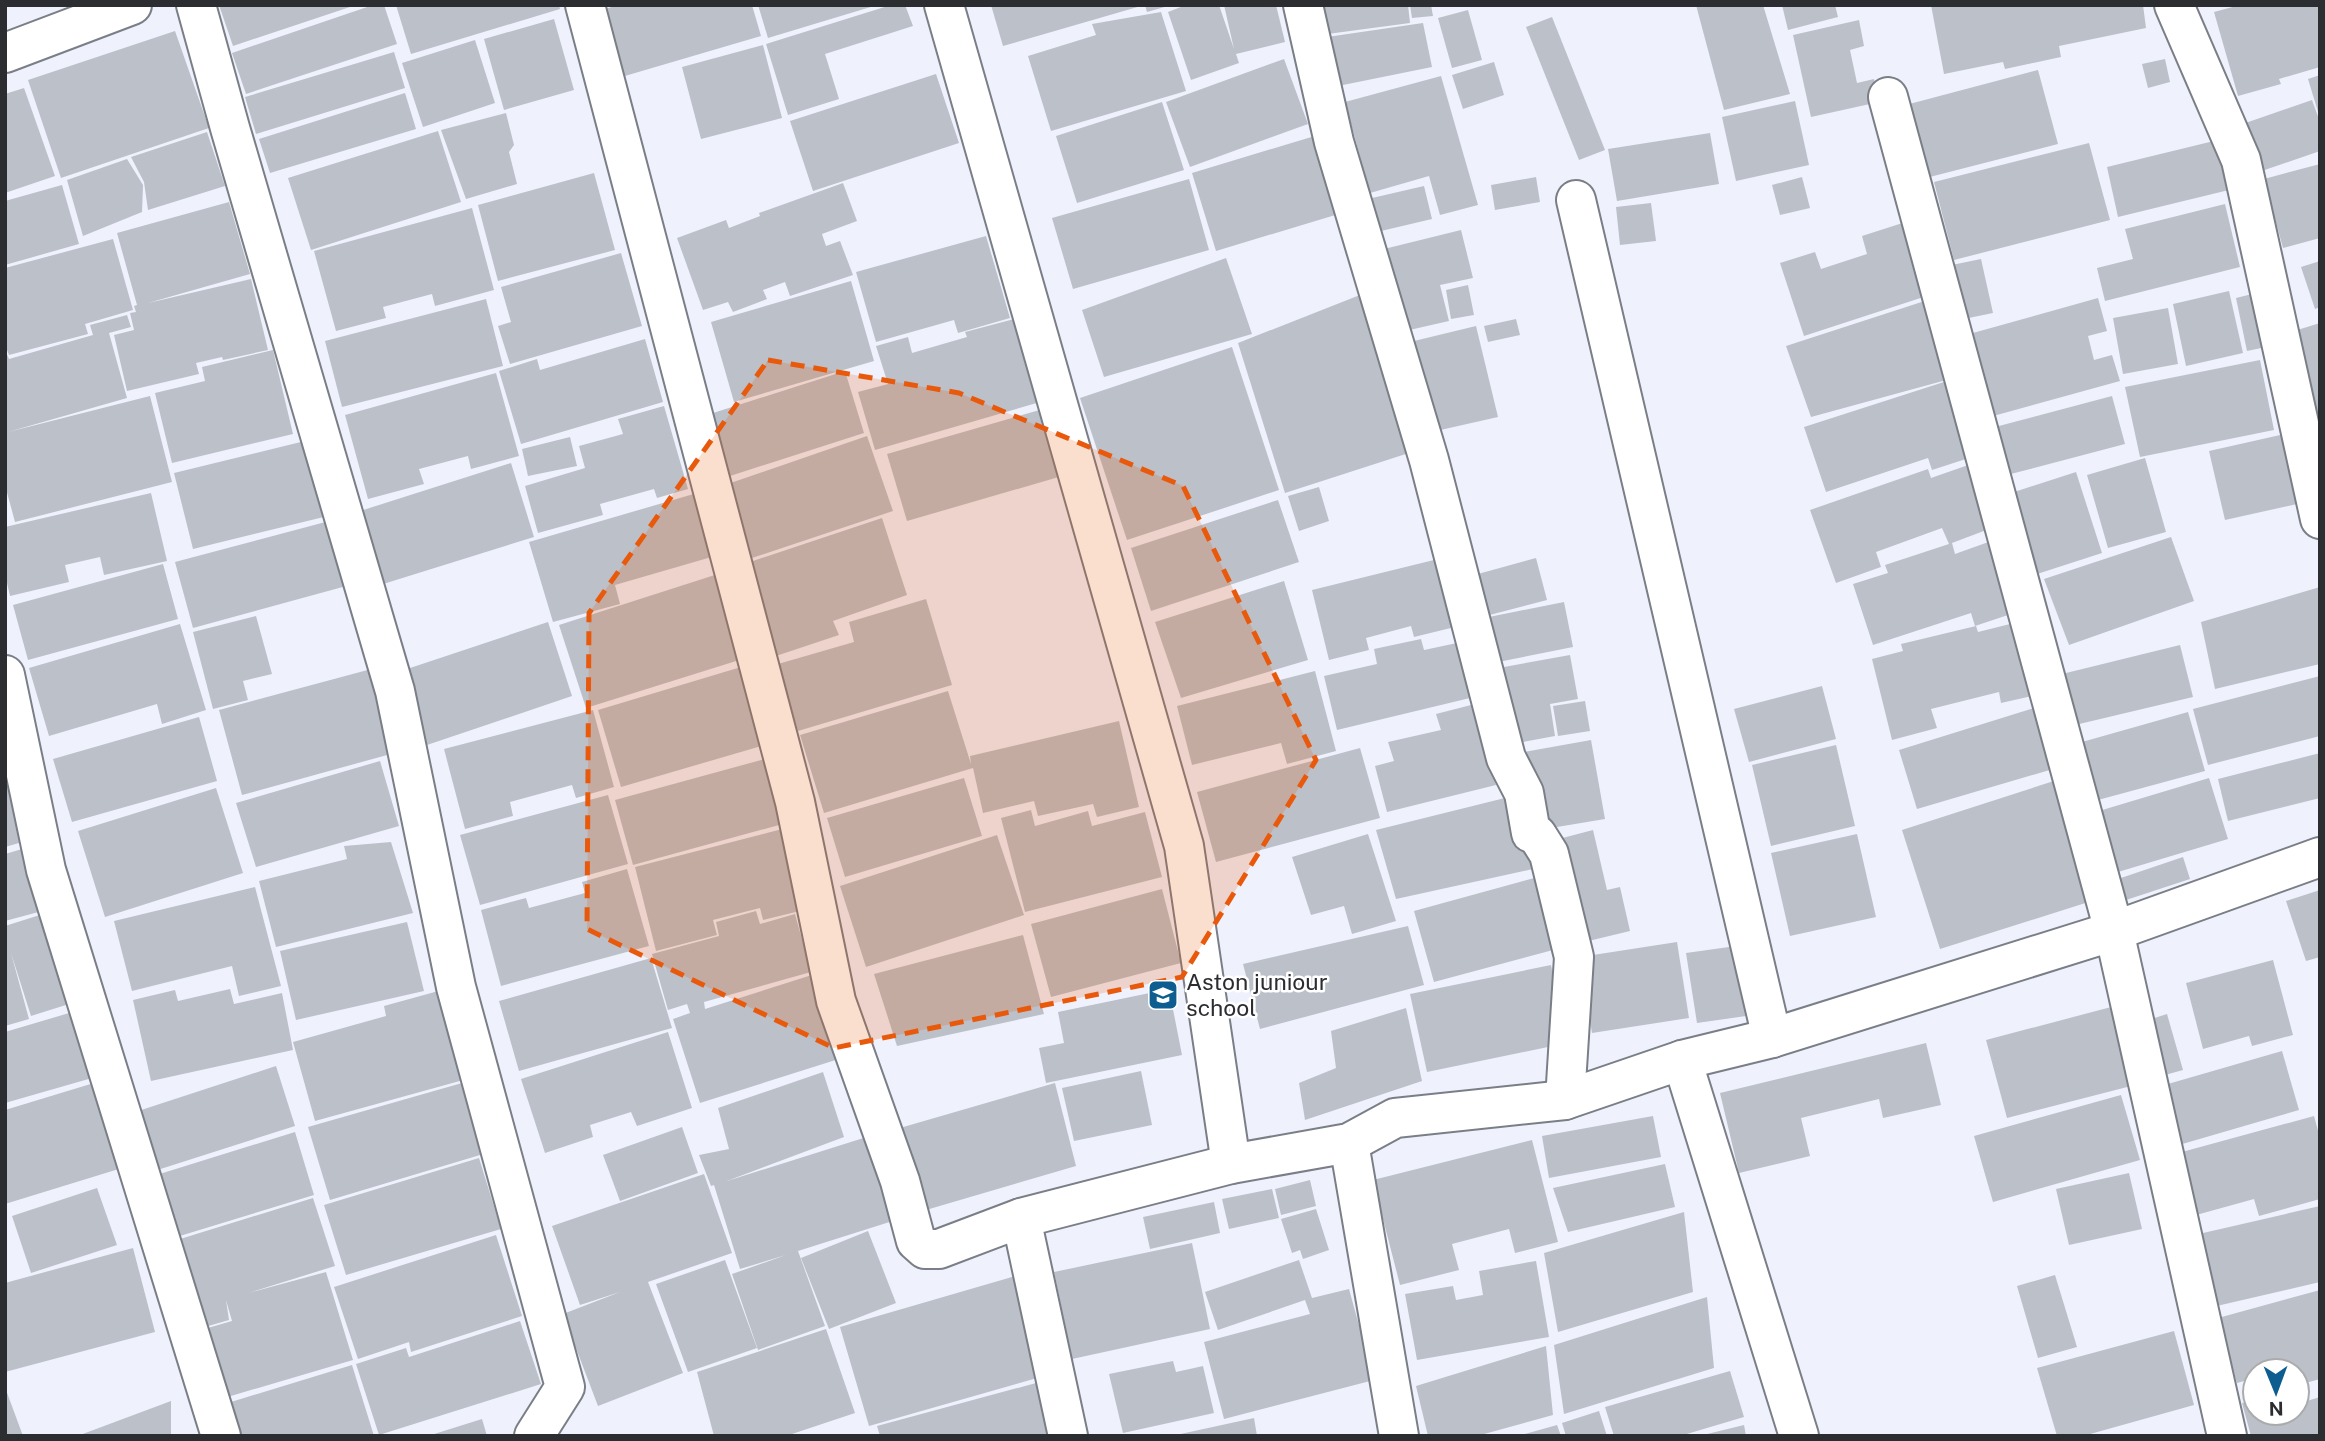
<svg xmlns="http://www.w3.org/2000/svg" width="2325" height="1441" font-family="'Public Sans',sans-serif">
  <rect width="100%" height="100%" fill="#eff2fc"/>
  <g fill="#bcc0c9">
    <path d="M219,5H353V6L233,46Z"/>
    <path d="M373,5H384L397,44L246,94L232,53Z"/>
    <path d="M396,5H559L560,9L411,54Z"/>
    <path d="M618,5H752L761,36L618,78L599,11Z"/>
    <path d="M758,5H874V6L768,38Z"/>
    <path d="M891,5H905L913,26L825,54L839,99L788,115L766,44Z"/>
    <path d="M991,5H1141V6L1003,46Z"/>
    <path d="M1145,5H1168V6L1147,12Z"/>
    <path d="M1186,5H1219L1234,49L1224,5H1276L1285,42L1236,54L1239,63L1191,80L1168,12Z"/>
    <path d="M1314,5H1408L1410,23L1320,35Z"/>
    <path d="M1410,5H1431L1433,16L1412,18Z"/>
    <path d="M1696,5H1763L1790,94L1724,110Z"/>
    <path d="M1782,5H1835L1838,17L1788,30Z"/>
    <path d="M1931,5H2143L2146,28L2059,46L2061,57L2005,69L2003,62L1944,74Z"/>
    <path d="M2240,5H2320V67L2279,79L2281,84L2238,96L2214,12Z"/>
    <path d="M1468,10L1482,60L1452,68L1438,18Z"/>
    <path d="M1161,12L1186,91L1051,131L1028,56L1096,35L1092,24Z"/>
    <path d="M1552,17L1605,150L1579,160L1526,27Z"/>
    <path d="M554,19L574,90L504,110L484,39Z"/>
    <path d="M1859,20L1864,46L1850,50L1857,83L1874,79L1879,102L1811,117L1793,35Z"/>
    <path d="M1423,23L1432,67L1338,86L1327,37Z"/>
    <path d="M175,31L209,128L61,178L28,80Z"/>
    <path d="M475,40L495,103L423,127L402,63Z"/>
    <path d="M763,45L782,118L701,139L682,67Z"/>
    <path d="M394,52L405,88L256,134L245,97Z"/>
    <path d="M1284,59L1308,124L1190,167L1166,102Z"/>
    <path d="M2165,59L2170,82L2148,88L2142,64Z"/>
    <path d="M1494,62L1504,95L1463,109L1452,75Z"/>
    <path d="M2038,70L2058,144L1918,180L1898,107Z"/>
    <path d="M936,74L959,143L813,191L790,121Z"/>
    <path d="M2320,75V115H2319L2308,79Z"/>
    <path d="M1441,76L1478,205L1440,215L1429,176L1370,193L1345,102Z"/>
    <path d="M24,88L55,176L5,193V94Z"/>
    <path d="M405,93L416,129L270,173L259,139Z"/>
    <path d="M2312,100L2320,122V151L2247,176L2231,128Z"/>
    <path d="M1795,101L1809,165L1736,181L1722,117Z"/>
    <path d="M1162,102L1184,170L1077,203L1056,136Z"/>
    <path d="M506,113L514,145L509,152L517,184L466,199L441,130Z"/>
    <path d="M438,131L461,202L311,250L288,178Z"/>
    <path d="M207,132L225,186L148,210L144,182L131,157Z"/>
    <path d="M1710,133L1719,184L1617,201L1608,149Z"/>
    <path d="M1318,135L1342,213L1216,251L1192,173Z"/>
    <path d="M2222,139L2233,189L2118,217L2107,167Z"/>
    <path d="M2089,143L2110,220L1954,260L1934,182Z"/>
    <path d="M127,159L143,185L142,212L83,236L67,180Z"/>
    <path d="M2320,164V238L2283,248L2264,179Z"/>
    <path d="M594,173L615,250L498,281L478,205Z"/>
    <path d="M1536,177L1540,202L1495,210L1491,185Z"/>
    <path d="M1802,177L1810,208L1780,215L1772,185Z"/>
    <path d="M1189,179L1209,250L1073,289L1052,218Z"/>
    <path d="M843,183L857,221L822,234L826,246L840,241L853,275L790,296L785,282L763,290L767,299L733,312L728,302L703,310L677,238L726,220L729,228L760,216L759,213Z"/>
    <path d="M62,185L79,244L5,265V201Z"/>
    <path d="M1424,186L1432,219L1381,231L1372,198Z"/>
    <path d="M229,202L250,274L148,303L251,279L268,350L223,360L222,357L196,363L199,374L127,391L114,335L134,330L130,313L136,312L134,306L137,305L117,233Z"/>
    <path d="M1651,203L1656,241L1620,245L1616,207Z"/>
    <path d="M2225,204L2240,267L2105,301L2097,268L2133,259L2125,229Z"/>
    <path d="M472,208L494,290L435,306L432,294L383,307L386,318L336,331L314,251Z"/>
    <path d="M1915,219L1939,292L1804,336L1780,263L1815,252L1821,269L1867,254L1862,236Z"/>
    <path d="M1461,230L1473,278L1440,285L1449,321L1405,331L1384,249Z"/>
    <path d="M986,236L1010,318L958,333L954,320L876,342L856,272Z"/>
    <path d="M113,239L133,310L85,324L88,334L9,355L5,345V268Z"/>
    <path d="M621,253L642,326L510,364L498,326L511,322L501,287Z"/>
    <path d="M1226,258L1252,334L1104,377L1082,310Z"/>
    <path d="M1981,259L1993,313L1954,321L1942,267Z"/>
    <path d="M2320,261V307L2315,309L2301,267Z"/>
    <path d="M851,281L874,361L734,402L711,322Z"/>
    <path d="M1468,285L1474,315L1451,319L1446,290Z"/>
    <path d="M2229,291L2243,353L2186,366L2173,304Z"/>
    <path d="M2260,292L2271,346L2247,351L2236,298Z"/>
    <path d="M1365,293L1412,452L1285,493L1238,343Z"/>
    <path d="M1940,296L1961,376L1811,417L1786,346Z"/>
    <path d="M2098,298L2107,331L2088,336L2094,360L2112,355L2120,381L1986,418L1962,336Z"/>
    <path d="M486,299L503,366L342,407L325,341Z"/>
    <path d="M2168,308L2178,364L2123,374L2113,318Z"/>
    <path d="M127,315L131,327L109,333L127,398L8,432L150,396L172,482L15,522L5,485V350L9,359L93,335L90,325Z"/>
    <path d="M1022,317L1047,400L875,450L858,392L888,384L876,346L908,337L912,353L967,337L965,332Z"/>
    <path d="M1516,319L1520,335L1488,342L1484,326Z"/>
    <path d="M2320,323V412L2309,415L2284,334Z"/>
    <path d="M1476,326L1498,417L1436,431L1414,341Z"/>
    <path d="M645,339L663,402L521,444L499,371L537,359L540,370Z"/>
    <path d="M1232,347L1279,490L1127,540L1080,398Z"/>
    <path d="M273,350L293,434L172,463L155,393L205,381L202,367Z"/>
    <path d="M2260,360L2274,430L2140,457L2125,387Z"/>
    <path d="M845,371L864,433L730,476L710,414Z"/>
    <path d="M496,373L519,456L471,469L468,456L419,469L424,484L368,499L345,415Z"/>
    <path d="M1947,381L1972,457L1932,470L1928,458L1826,492L1804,427Z"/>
    <path d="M2112,396L2125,444L2007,475L1995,427Z"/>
    <path d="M664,406L688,489L657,498L654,489L600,504L603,515L538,533L525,486L585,468L579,446L623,434L618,419Z"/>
    <path d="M1050,407L1069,474L907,521L887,454Z"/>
    <path d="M2289,433L2306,502L2225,520L2209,451Z"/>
    <path d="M867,436L893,511L740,562L716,488Z"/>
    <path d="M570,437L577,466L528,476L522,449Z"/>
    <path d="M313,439L332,515L193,549L174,473Z"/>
    <path d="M2145,458L2166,532L2108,548L2087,475Z"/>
    <path d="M511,463L534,537L380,585L357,512Z"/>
    <path d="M1974,463L1997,526L1952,543L1955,554L1994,540L2017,612L1975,626L1971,613L1873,645L1853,584L1888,573L1885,565L1949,544L1942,528L1876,552L1881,567L1836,583L1810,510L1928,469L1931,478Z"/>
    <path d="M2076,472L2102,553L2034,575L2008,494Z"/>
    <path d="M1319,487L1329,521L1299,531L1288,496Z"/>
    <path d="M151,493L167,561L104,575L100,557L65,565L69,582L10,596L5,574V527Z"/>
    <path d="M697,493L715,556L615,585L620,604L553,622L529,542Z"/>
    <path d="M1278,500L1299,562L1151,611L1131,548Z"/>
    <path d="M882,518L907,595L833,621L839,635L776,656L744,564Z"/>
    <path d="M333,520L350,585L193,628L175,562Z"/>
    <path d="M2171,537L2194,601L2069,645L2044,579Z"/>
    <path d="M1442,558L1459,626L1414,637L1411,626L1366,638L1369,650L1329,660L1312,590Z"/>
    <path d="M1536,558L1547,600L1478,618L1467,577Z"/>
    <path d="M163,564L178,619L28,660L13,605Z"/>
    <path d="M721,573L749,657L586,708L559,625Z"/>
    <path d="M1284,581L1308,660L1181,698L1155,622Z"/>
    <path d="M2320,587V664L2215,689L2201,622Z"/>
    <path d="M926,599L952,685L798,731L778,664L854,642L849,622Z"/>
    <path d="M1564,602L1573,647L1488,664L1479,619Z"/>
    <path d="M256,616L272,674L243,681L248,700L213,709L193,632Z"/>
    <path d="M548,622L572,696L427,745L401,671Z"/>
    <path d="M2014,623L2032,696L2001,703L1999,692L1931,709L1937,728L1892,740L1872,659L1903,651L1901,644L1976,626L1978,632Z"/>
    <path d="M180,624L206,710L162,724L157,704L49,736L29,668Z"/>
    <path d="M1421,639L1424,650L1457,643L1470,698L1337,730L1324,676L1377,664L1374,649Z"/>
    <path d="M2180,645L2193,697L2075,725L2062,674Z"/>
    <path d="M1570,655L1578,699L1550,704L1555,736L1507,745L1493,669Z"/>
    <path d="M751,664L775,742L621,787L598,710Z"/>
    <path d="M375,668L398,752L242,795L219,710Z"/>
    <path d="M1315,671L1336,751L1287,764L1281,743L1192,765L1177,706Z"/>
    <path d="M2320,676V736L2208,765L2193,709Z"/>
    <path d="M1822,686L1836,739L1749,762L1734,709Z"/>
    <path d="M948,691L971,764L970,756L1119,721L1139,807L1097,817L1093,804L1038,816L1034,801L983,813L973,768L824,813L800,735Z"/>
    <path d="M1585,701L1590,731L1558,736L1553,706Z"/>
    <path d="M1475,704L1496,785L1387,812L1375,766L1394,761L1388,742L1441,730L1436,714Z"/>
    <path d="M2034,708L2053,769L1917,809L1899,750Z"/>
    <path d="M593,710L614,787L576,798L572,785L510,802L513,816L465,829L444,749Z"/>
    <path d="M2188,712L2205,771L2098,800L2082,742Z"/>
    <path d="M199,717L217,781L72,822L53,759Z"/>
    <path d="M1591,740L1605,819L1533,831L1519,753Z"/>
    <path d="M1836,745L1855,826L1771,846L1752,765Z"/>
    <path d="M1360,748L1380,818L1216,862L1197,792Z"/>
    <path d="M2320,753V798L2228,821L2218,779Z"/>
    <path d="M772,757L790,822L633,865L615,800Z"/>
    <path d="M380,761L399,826L256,867L236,803Z"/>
    <path d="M12,768L33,839L5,847V770Z"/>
    <path d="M964,778L982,836L845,877L827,818Z"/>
    <path d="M2209,778L2228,839L2118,872L2099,811Z"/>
    <path d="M2060,779L2098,899L1940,949L1902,830Z"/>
    <path d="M216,788L243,873L105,917L78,831Z"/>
    <path d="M1521,794L1542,867L1396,899L1376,830Z"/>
    <path d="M608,795L628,864L480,905L460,835Z"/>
    <path d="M1031,810L1035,826L1088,811L1092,826L1145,812L1162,877L1025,912L1001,818Z"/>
    <path d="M790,827L812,908L763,920L760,908L713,920L717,935L656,951L635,867Z"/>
    <path d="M1593,830L1607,890L1620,887L1630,931L1576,944L1551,841Z"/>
    <path d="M1368,834L1396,921L1352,934L1344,906L1311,915L1292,857Z"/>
    <path d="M1857,834L1876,917L1790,936L1771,853Z"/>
    <path d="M997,835L1024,915L866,967L840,886Z"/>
    <path d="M391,842L413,913L276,947L259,881L347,859L344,846Z"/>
    <path d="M29,847L46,910L5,921V854Z"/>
    <path d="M2183,857L2190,879L2123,901L2115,880Z"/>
    <path d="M627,869L649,946L501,986L481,910L526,898L529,908L585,893L582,882Z"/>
    <path d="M1549,874L1568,946L1434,982L1414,911Z"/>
    <path d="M255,887L281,986L239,996L232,966L132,991L114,921Z"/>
    <path d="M1162,889L1181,963L1051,997L1031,924Z"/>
    <path d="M2320,890V957L2306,961L2286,901Z"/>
    <path d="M756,911L760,924L795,914L811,972L704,1002L705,1009L815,974L842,1058L700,1103L673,1019L690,1013L687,1004L668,1010L652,954L719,936L716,922Z"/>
    <path d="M43,914L69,1004L31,1016L11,953L29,1019L5,1026V926Z"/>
    <path d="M407,922L424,991L296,1020L280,951Z"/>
    <path d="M1408,926L1424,985L1260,1029L1243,964Z"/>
    <path d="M1023,935L1044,1014L897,1046L874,974Z"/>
    <path d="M1677,942L1689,1018L1592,1033L1580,957Z"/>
    <path d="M1736,946L1746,1016L1697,1023L1686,953Z"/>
    <path d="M651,958L672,1028L519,1071L499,1001Z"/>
    <path d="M2273,960L2293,1035L2252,1046L2249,1036L2203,1049L2186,983Z"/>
    <path d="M1551,965L1567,1043L1427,1072L1410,994Z"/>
    <path d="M230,989L234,1004L282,993L293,1050L151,1081L133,1000L175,990L178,1001Z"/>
    <path d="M1169,989L1182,1055L1046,1083L1039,1048L1064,1043L1058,1012Z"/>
    <path d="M442,990L467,1079L315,1121L293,1042L386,1016L384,1006Z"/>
    <path d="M2115,1006L2135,1085L2007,1118L1986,1040Z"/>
    <path d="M86,1008L106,1074L5,1103V1032Z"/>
    <path d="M1406,1008L1422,1081L1305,1120L1299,1083L1336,1068L1331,1031Z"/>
    <path d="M2167,1014L2183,1070L2154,1078L2139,1023Z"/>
    <path d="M668,1032L692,1108L637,1126L631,1112L590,1125L593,1137L545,1153L521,1079Z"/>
    <path d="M1926,1043L1941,1105L1883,1118L1879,1099L1801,1118L1810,1156L1739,1173L1720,1093Z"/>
    <path d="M2282,1051L2299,1110L2172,1147L2154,1088Z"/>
    <path d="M276,1066L295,1126L148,1173L129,1114Z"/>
    <path d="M1141,1071L1152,1125L1074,1141L1062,1088Z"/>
    <path d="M823,1072L844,1137L727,1181L873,1135L899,1219L798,1251L825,1326L758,1350L732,1274L786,1255L740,1269L714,1185L711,1186L699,1155L729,1149L718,1108Z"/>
    <path d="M107,1079L135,1164L5,1204V1110Z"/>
    <path d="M469,1081L490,1152L330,1200L308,1127Z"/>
    <path d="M1055,1083L1076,1166L926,1210L893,1130Z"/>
    <path d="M2121,1095L2140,1160L1993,1202L1974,1136Z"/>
    <path d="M1653,1116L1661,1157L1549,1178L1542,1136Z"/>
    <path d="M2314,1116L2320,1138V1199L2259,1216L2254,1199L2189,1217L2171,1155Z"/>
    <path d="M682,1127L698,1173L620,1201L603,1155Z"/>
    <path d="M295,1132L314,1195L170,1239L150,1177Z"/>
    <path d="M1532,1140L1558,1242L1515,1253L1509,1229L1452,1244L1459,1270L1400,1285L1373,1180Z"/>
    <path d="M479,1158L501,1229L346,1275L324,1205Z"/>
    <path d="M1665,1164L1675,1207L1568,1232L1553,1188Z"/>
    <path d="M2129,1173L2142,1229L2069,1245L2056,1189Z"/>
    <path d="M704,1174L732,1253L648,1282L683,1373L598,1406L563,1314L620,1292L580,1305L552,1226Z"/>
    <path d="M1310,1180L1316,1206L1281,1215L1275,1189Z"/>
    <path d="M97,1188L117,1245L31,1273L12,1216Z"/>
    <path d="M1272,1189L1279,1218L1229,1229L1222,1199Z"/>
    <path d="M313,1198L335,1266L248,1293L326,1272L353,1360L214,1401L194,1332L232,1321L226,1300L229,1320L191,1331L164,1244Z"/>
    <path d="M1214,1202L1220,1233L1150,1249L1143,1217Z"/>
    <path d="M2320,1206V1282L2208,1308L2190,1236Z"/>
    <path d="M1316,1209L1329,1250L1303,1259L1300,1250L1292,1253L1281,1219Z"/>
    <path d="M1684,1212L1693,1292L1558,1332L1544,1253Z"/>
    <path d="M868,1231L896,1303L829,1329L801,1258Z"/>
    <path d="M496,1235L522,1316L411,1352L409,1342L358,1359L334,1287Z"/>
    <path d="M1192,1243L1210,1329L1072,1359L1054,1272Z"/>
    <path d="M133,1248L155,1332L5,1372V1283Z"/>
    <path d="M725,1260L757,1348L688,1372L656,1284Z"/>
    <path d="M1299,1260L1312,1298L1349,1289L1374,1380L1224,1419L1204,1342L1310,1314L1305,1300L1218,1330L1205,1292Z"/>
    <path d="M1536,1261L1549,1337L1417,1360L1405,1294L1453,1286L1456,1300L1483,1295L1479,1271Z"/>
    <path d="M1022,1274L1051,1374L869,1426L840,1327Z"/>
    <path d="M2055,1275L2077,1347L2038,1358L2017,1286Z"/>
    <path d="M2320,1290V1379L2302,1384L2297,1366L2279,1371H2255V1378L2237,1383L2218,1318Z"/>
    <path d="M1707,1297L1714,1368L1564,1414L1554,1345Z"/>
    <path d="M520,1321L541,1384L379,1435L356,1364L406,1348L409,1357Z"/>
    <path d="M826,1329L855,1413L786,1436H714L697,1372Z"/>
    <path d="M2174,1331L2194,1405L2083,1436H2057L2037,1368Z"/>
    <path d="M1546,1346L1553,1415L1477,1436H1428L1416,1386Z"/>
    <path d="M1173,1361L1176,1372L1203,1366L1214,1413L1123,1433L1109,1374Z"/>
    <path d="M352,1365L374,1436H227L218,1406Z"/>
    <path d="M1730,1371L1744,1417L1680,1436H1614L1605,1407Z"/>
    <path d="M1047,1380L1062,1436H880L877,1426Z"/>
    <path d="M5,1390H6L23,1436H5Z"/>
    <path d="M2320,1397V1436H2251L2242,1403L2255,1400V1413H2297V1404Z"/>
    <path d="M171,1401V1436H80V1435Z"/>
    <path d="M1599,1411L1607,1436H1566L1562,1423Z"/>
    <path d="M1254,1418L1257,1436H1176V1435Z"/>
    <path d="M482,1419L487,1436H431V1435Z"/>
    <path d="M1557,1425L1561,1436H1521V1435Z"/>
    <path d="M1744,1425L1746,1436H1704L1703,1435Z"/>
  </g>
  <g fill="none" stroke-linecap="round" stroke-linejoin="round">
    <g stroke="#7a7e86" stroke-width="42">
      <g id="minor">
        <path d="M196,5L230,128L395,691L456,987L565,1387L534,1436"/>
        <path d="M585,5L795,802L836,1001L900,1181L916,1241L925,1249H939L1021,1218L1231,1164L1349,1143L1395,1118L1565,1100L1682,1060L1772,1038L2114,931L2320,857"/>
        <path d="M944,5L1184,846L1231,1164"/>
        <path d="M1303,5L1334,142L1429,460L1506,758L1524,793L1531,833L1537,835L1549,854L1574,957L1565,1100"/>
        <path d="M2174,5L2241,160L2320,519"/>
        <path d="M1888,97L2114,931L2227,1436"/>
        <path d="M1576,200L1772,1038"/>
        <path d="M5,675L46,870L221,1436"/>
        <path d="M1682,1060L1799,1436"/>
        <path d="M1349,1143L1399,1436"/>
        <path d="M1021,1218L1068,1436"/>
      </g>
    </g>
    <g stroke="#7a7e86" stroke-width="42">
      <path id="tertiary" d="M5,53L132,5"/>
    </g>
    <use href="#minor" stroke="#fff" stroke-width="38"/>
    <use href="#tertiary" stroke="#fff" stroke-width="38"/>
  </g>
  <path fill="#e8590c" fill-opacity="0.2" stroke="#e8590c" stroke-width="5" stroke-dasharray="14 9" stroke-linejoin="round" d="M768,360L959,393L1183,486L1316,760L1182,977L834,1048L587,929L589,613Z"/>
  <defs>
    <g id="school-square" transform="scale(1.575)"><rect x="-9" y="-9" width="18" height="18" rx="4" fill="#0d5d90" stroke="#fff"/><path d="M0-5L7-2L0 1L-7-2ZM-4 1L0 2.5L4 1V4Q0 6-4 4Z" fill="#fff"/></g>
  </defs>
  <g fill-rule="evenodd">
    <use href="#school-square" x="1163" y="995"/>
  </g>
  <g text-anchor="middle" stroke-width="5" stroke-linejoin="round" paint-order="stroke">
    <g font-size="23" fill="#2b2d30" stroke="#fff" text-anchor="start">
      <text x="1186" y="990">Aston juniour<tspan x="1186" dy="26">school</tspan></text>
    </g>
  </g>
  <rect width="2325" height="1441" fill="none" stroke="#2b2d30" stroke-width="14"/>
  <g transform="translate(2276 1392) rotate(179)"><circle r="33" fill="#ffffff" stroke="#aaabac" stroke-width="2"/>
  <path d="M0-5L12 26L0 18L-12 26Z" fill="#0d5d90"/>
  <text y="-10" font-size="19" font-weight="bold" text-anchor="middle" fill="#2b2d30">N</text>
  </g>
</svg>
